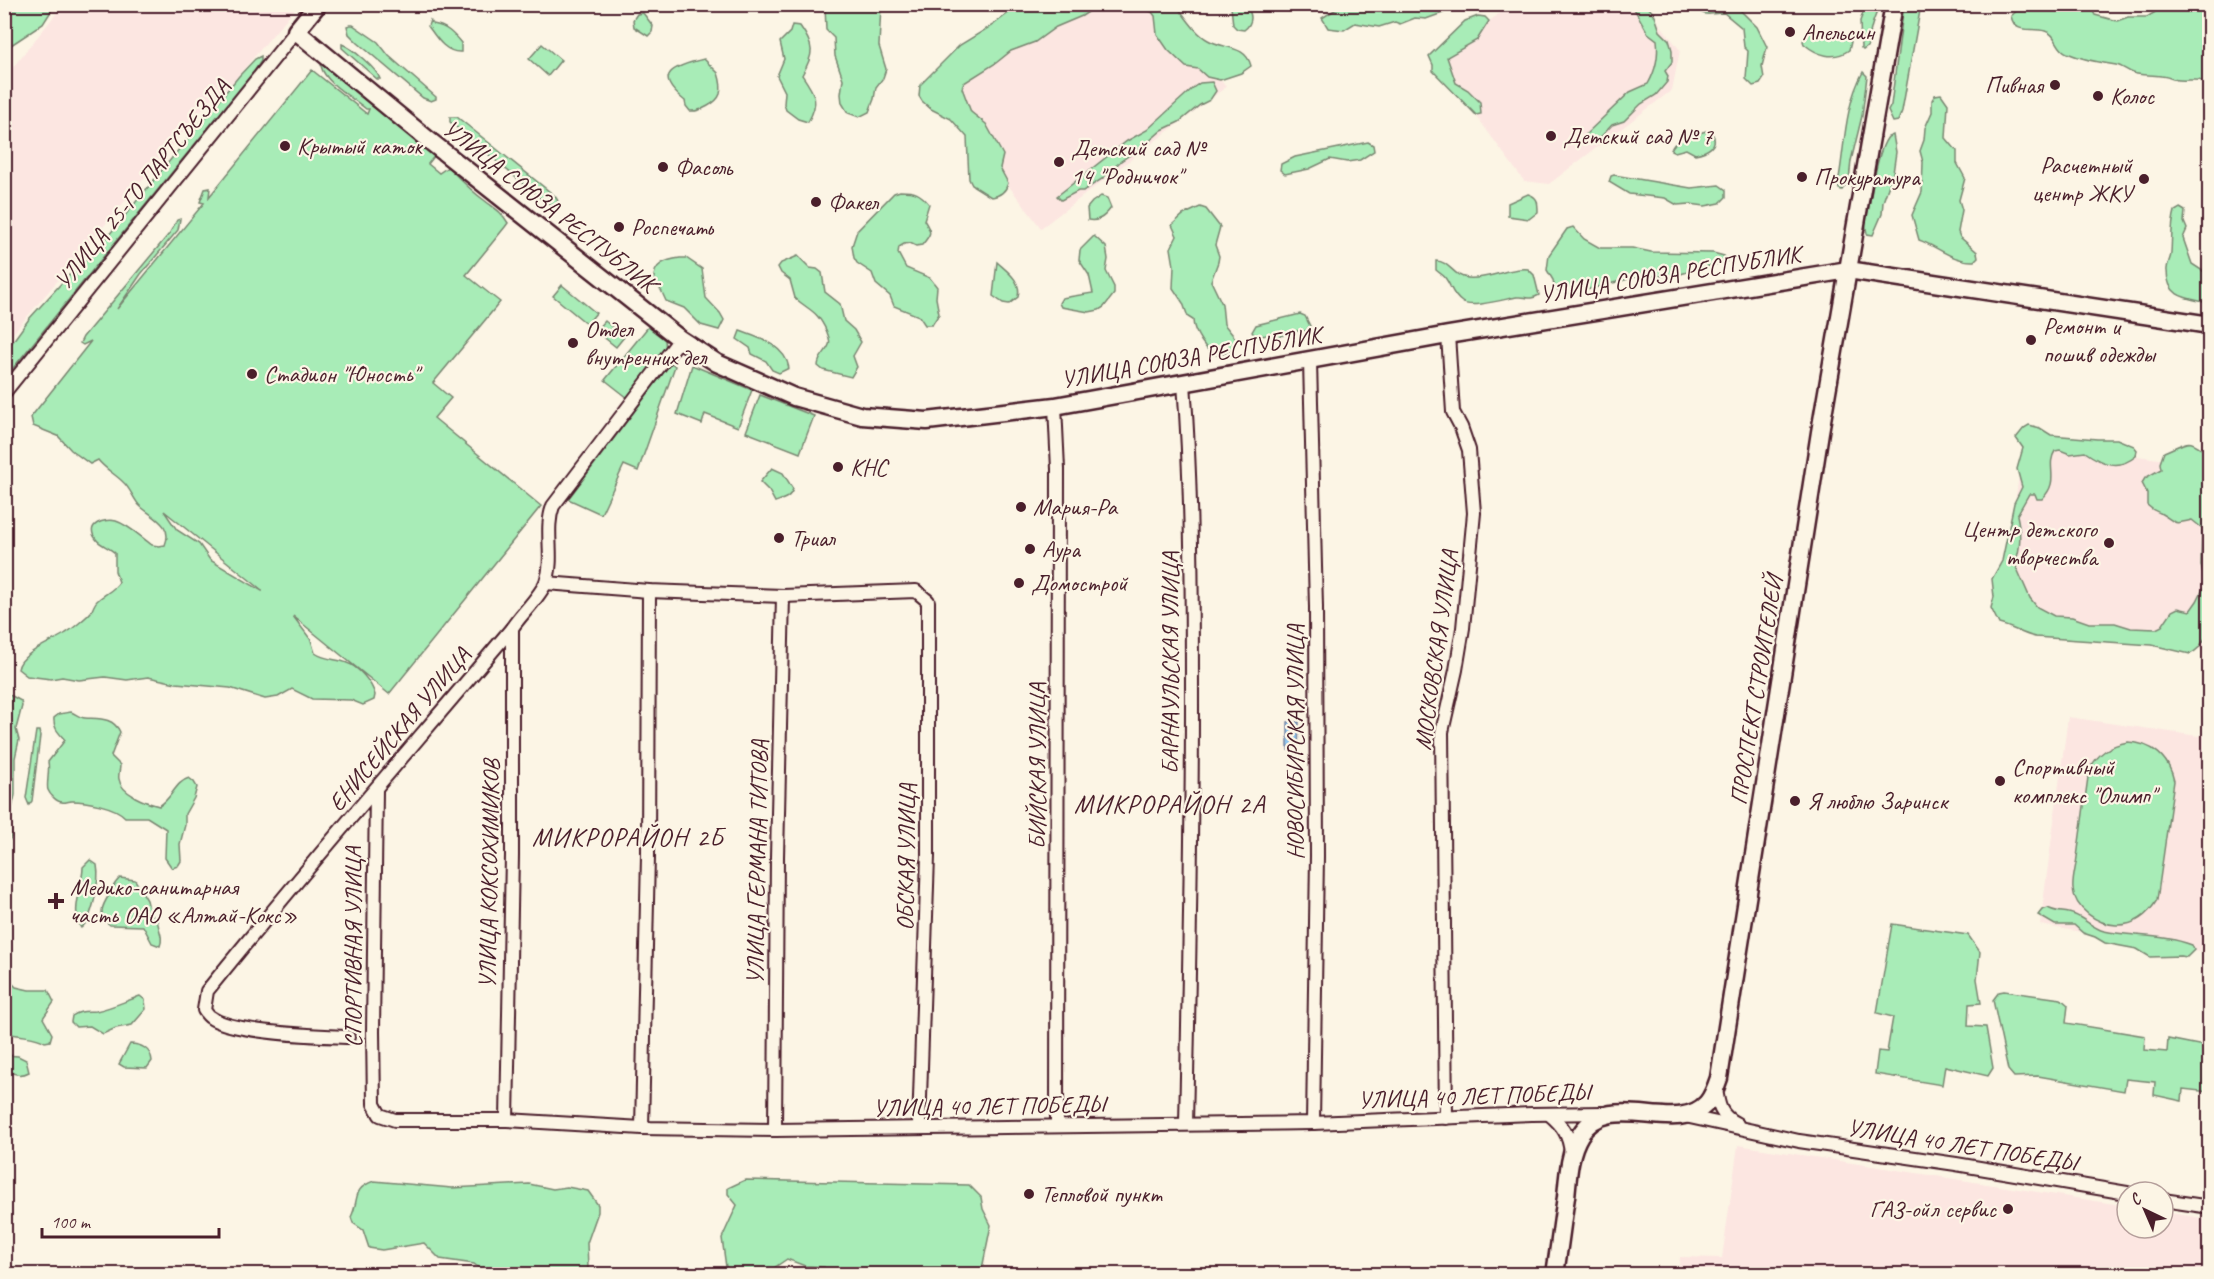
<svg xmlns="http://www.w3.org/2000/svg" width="2214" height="1279" font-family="Caveat,sans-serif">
  <rect width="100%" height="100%" fill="#fcf5e5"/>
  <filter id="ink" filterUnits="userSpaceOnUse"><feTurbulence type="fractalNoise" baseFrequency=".0167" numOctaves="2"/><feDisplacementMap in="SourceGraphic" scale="12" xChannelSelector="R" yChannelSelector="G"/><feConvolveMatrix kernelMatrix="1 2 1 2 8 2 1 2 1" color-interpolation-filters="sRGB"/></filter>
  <g filter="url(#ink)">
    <g fill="#fce6e1">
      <path d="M64,4L298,5L217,101L212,98L5,343V77Z"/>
      <path d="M1058,4L1162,5L1226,87L1041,228L939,95Z"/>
      <path d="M1512,4L1645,5L1680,50L1672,90L1549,184L1524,181L1436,61Z"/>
      <path d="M2024,440L2209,466V651L1998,621Z"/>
      <path d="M2068,717L2198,736L2209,734V985L2205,953L2040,925Z"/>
      <path d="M1738,1145L2127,1206V1228H2163V1212L2209,1219V1274H1678L1680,1257L1722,1258Z"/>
    </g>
    <g fill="#a8ecb7" stroke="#798671" stroke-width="1.5" fill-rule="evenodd">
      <path d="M5,4H55V5L43,24L5,49Z"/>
      <path d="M1344,4H1454V5L1448,11L1426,19L1415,18L1400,24L1395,22L1379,27L1355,23L1344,30L1328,28L1322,18Z"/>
      <path d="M2089,4L2095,15L2117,21L2128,17H2147L2167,5H2209V85C2199,77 2192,81 2179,80C2173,80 2167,76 2161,76C2152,74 2141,76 2133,73C2127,71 2122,66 2116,65C2102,63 2081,59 2067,53C2056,49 2057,34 2045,31C2030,27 2015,35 2011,16L2023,5Z"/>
      <path d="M825,5H881L879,46L886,69L883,78L876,87L874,99L869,112L859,117L848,113L842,103L841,94L843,79L835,56L834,38L826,30Z"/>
      <path d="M1019,5H1099L1082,16L1056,27L1035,42L1011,51L996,63L964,83L962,88L971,112L986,124L1003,155L1000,168L1008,183C1006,191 1000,196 991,197L972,185L969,179L967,137L951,119L931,109L922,101L919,96L920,85L960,45L993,25Z"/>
      <path d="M1131,5H1176C1185,16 1195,33 1208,40C1223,49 1246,45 1251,66L1241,73L1220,80L1207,77L1198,69L1186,67L1168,50L1157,34L1155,16L1152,12Z"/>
      <path d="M1228,5H1246C1252,14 1254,22 1244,30L1237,29L1233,25L1231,7Z"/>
      <path d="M1632,5H1647L1655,16L1660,31L1669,40L1672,50V62L1665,71L1668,76L1667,82L1656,95L1641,104L1624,121L1612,125L1596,142L1590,143L1585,140L1586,134L1630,92L1648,84C1656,70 1659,56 1657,40L1648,33Z"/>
      <path d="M1693,5H1735L1757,27L1767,47L1762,66L1764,78L1760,84L1753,86L1746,79L1748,51L1744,47L1742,28L1724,13C1707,13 1706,19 1693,5Z"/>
      <path d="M1863,5H1879C1877,13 1873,20 1871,29C1868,38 1873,44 1863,50L1861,48L1860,21L1863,13Z"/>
      <path d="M1904,5H1921L1902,111L1898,121L1893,122L1888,111L1891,105Z"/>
      <path d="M643,13L653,26L652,32L648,36L634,27L633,20L637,14Z"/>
      <path d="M1478,16L1485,17L1489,21L1477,40L1447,57L1456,83L1468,90L1480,102L1481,114L1476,115L1433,71V65L1429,56L1465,21Z"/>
      <path d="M430,20L433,24C446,26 453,33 461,43V52C445,53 436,37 428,26Z"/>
      <path d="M350,25H353L378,42L389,56L436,97V99L431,101L423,98L358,43L349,34L347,26Z"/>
      <path d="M792,25L800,26C815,47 814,54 802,75C815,94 820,101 808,122L798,119L786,110L784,104L785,92L777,76L784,59L780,42L790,32Z"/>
      <path d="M1832,31L1847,37L1851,42L1849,50C1834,61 1817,55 1804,44L1803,41L1808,32Z"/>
      <path d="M342,44C352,48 377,69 380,79H377L342,48Z"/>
      <path d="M542,44L561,60L548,76L529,59Z"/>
      <path d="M261,56V61L255,70L5,378V352L29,319L68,276L95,252L239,76L255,59Z"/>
      <path d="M704,59L718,73C720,79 722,87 720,94C717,103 700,112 690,111L686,106L685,101C651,74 674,66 704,59Z"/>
      <path d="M324,65L370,102L371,105L436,154L428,164L439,173L448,167C459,178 471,191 484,200C495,209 500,210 508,223L505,227L466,275L500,302L433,383L451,398L434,418L541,506L389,694L293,616L311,640L315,653C325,660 337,659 347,663C359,667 372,683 375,695L374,700L363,705L351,700L312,699L292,689L278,697L265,699L230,688L176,683L148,677L127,680L105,677L79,680L62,677L51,679L27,676L18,669C20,653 53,642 66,633C71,630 87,617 91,612C93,609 94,603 98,600C105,593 114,591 119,582L115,571V553C109,547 100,545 96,539C84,524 105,518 116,521C129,525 142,538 152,545L159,546L165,545C174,524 151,517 139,505C133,498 130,488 123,482C115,474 105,469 98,460L90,464L71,450L58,436L33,426L31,417L91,341L83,345L80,343L83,337L169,234L177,220L180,219L178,230L141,274L117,309L204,203L200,202L205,189L210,188L209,197L312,70L367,114L369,109H366C353,98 325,83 321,66ZM164,511L262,590V591L210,560L199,544L177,530Z"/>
      <path d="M1863,72L1867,76L1862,116L1851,161L1849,180L1842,190L1839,189L1838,184C1845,146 1844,107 1863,72Z"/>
      <path d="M1212,82L1216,91L1210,100L1200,105L1179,122L1162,130L1146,144L1121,161L1102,179L1083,191H1078L1061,200L1057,196L1127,141L1147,130L1194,87L1200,83Z"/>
      <path d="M1941,94L1948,104L1946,138L1957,151V163L1965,178L1959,200L1962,210L1958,232L1960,237L1977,252L1978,257L1974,261C1953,262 1937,246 1919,240L1912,215L1922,192L1923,162L1920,151L1924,140L1925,128L1932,112V100L1935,95Z"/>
      <path d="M450,117H457L462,121L555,196L558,201L555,206L545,202L450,122Z"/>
      <path d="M1706,131L1712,133C1720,146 1706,152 1695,154L1686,149L1675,152L1671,150C1675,137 1695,135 1706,131Z"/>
      <path d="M1893,135L1896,152L1893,173L1883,202L1882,214L1873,235L1867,234L1865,223C1872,200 1875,154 1888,137Z"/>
      <path d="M1368,142L1373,145L1374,151L1360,160L1347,162L1330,159L1309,169L1285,174L1280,170L1281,164L1295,157Z"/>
      <path d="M1614,175L1691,188L1719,185L1726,190V197L1720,203L1705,206L1690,204L1677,205L1665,198L1629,194L1609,182L1611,176Z"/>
      <path d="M900,191C915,191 920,193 929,204L924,220C932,233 932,233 922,245L916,246L910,243L904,244L899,247L898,253L906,268L930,278L937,287L936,298L939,314L932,325H925L919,316L894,306L890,296L876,284L872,273L857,263L854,258L852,246L857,231L894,193Z"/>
      <path d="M1528,194C1538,197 1538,202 1538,212L1529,219L1508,216V203Z"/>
      <path d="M1101,196L1107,198L1111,208C1105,216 1099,222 1088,220L1087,208L1092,202Z"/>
      <path d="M1200,207L1206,209L1220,227L1215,245L1219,256L1218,262L1211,281L1222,304L1224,324L1236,339L1232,350C1228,352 1222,355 1218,355C1207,355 1193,330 1193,320L1188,317L1183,303L1173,288L1174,266L1171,248L1177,236L1172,225L1183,215Z"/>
      <path d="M2180,208L2185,211L2184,222L2187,229L2183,238L2192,264L2209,275V303C2189,298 2167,299 2167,271C2166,265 2171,259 2171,253C2172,238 2171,225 2175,211Z"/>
      <path d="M1573,227L1584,239L1600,248H1632L1651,252L1713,253L1724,256L1727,261L1677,275L1636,277L1571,294L1555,289L1553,280L1547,270L1549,255L1567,229Z"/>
      <path d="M1094,236L1106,247L1108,259L1106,271L1114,287V294L1104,307L1099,310L1089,312L1061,307L1059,303L1062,298L1093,293L1089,275L1079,260L1080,250Z"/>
      <path d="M798,256L810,268L817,269L822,273L825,292L840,304L844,321L854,330L861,342L853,356L857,367L851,377L823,370L818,366C818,357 826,353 829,345C831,340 828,336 827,332C817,310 811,312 795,298L790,280L781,273L778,267L781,263Z"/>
      <path d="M680,258H686L702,269L706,298L720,313L724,320L719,330L701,325L684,308L666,301L661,290L654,280C653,263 667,260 680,258Z"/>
      <path d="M1436,261C1450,261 1453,277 1468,278C1488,280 1509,267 1528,269L1534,275L1539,295C1529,301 1526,296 1517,297C1505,299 1471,309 1462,302C1451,294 1452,287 1446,279C1444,275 1439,273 1436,270Z"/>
      <path d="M997,262C1008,272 1022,281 1018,297L1009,304L1003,303L993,296Z"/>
      <path d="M562,285L596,313L587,324L553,296Z"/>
      <path d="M1300,314L1305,316L1310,326L1306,331H1295L1278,337L1273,335L1255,336L1252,332L1256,325Z"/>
      <path d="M605,321L624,337L616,347L596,331Z"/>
      <path d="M648,327L665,340L666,351L628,398L605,380Z"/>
      <path d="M740,331C759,338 785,345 789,368L779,373L772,370L766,361L752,354L750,348L737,339Z"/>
      <path d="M671,363L675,366L638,471L624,465L601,514L568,499Z"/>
      <path d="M692,365L752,390L738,427L705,414L702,424L677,414Z"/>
      <path d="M760,395L814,416L800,453L746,432Z"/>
      <path d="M2029,425L2040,428L2051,435L2097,439H2117L2134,446L2137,450L2136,456C2118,471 2102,464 2085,452L2070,454L2060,450L2055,451C2045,467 2061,480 2042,499H2037L2035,494H2029L2017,515C2021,533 2021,547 2015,564L2030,598L2037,607L2054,616L2072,617L2089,623H2115L2131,628L2156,629L2162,626L2172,611L2178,608L2190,611L2197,601L2205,585L2201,565L2202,528L2192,520C2170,525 2178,523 2160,513C2155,511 2152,510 2147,505V493L2142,483L2145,478L2161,469L2160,463L2164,452C2189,442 2188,436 2209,455V633C2202,641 2202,648 2190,654L2152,645L2035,637C2022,634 2012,627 1999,624L1991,608L1994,597L1992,579L2002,561L2014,503L2022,487L2017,469L2023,448L2016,438L2024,428Z"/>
      <path d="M772,468L783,473L793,489C790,498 784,499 775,502L769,491L760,482Z"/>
      <path d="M10,695L21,701L22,706L16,729L19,740L15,758V795L10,818L11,837L5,846L4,697Z"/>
      <path d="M71,712C76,714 80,718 85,718C99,719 113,717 120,732L111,756L120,765C120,770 118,775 119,779C121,794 147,803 159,806C172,799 175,782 189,778L194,782L197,787L194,798L185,814V825L180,844L181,861L178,866L172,868L165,858L166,829L147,817H125C115,806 85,801 72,801C68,801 65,803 62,802C57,802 50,795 48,790C46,786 50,770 48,762L65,740C59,733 53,728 54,718L59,714Z"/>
      <path d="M36,731H39L40,736L32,801L29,805L26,798Z"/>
      <path d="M2128,742C2152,743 2169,757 2174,781L2157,900C2148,915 2134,926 2116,925C2097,924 2075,909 2073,889C2072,879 2076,867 2077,857C2081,828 2085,799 2089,770C2098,753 2110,745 2128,742Z"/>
      <path d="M90,860L97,865C100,880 93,919 81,928C70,913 83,885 83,867Z"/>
      <path d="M120,878L135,880L147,900L150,913L157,919C158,929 164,937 160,946L152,943L143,926L110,925C97,916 102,906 109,895C113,888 113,884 120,878Z"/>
      <path d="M2048,908C2056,913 2066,911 2075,915C2085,919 2093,928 2104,931C2133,937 2164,934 2192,945L2194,950L2187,957L2180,956L2150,957L2137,949L2105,943L2095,937L2083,933L2074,925H2055L2038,915L2042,910Z"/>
      <path d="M1892,924L1968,935L1980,952L1977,979L1981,1003L1969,1004L1968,1026L1986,1027L1993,1068L1988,1076L1945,1066L1942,1085L1875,1074L1878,1051L1887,1052L1893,1017L1877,1013Z"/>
      <path d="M5,976L16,987L29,990H48L54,1002L43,1018L52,1034L50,1041L45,1042C38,1037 13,1034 5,1034Z"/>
      <path d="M2004,991L2061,999L2068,1005L2066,1023L2145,1036L2144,1050L2167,1052L2168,1039L2209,1047V1092L2183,1089L2182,1101L2154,1095L2155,1082L2126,1079L2124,1091L2038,1076L2014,1077L2008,1070L1993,1000L1999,992Z"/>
      <path d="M140,996L145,1000L146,1009L132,1025L116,1028L103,1034L90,1026L76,1027L71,1022L72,1016C81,1010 87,1012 96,1011C111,1008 126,1001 140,996Z"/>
      <path d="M130,1044C141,1044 151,1049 152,1061L147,1068L124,1067L119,1064Z"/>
      <path d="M5,1055L18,1056L26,1060L29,1072C20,1077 12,1074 5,1068Z"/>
      <path d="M745,1180L969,1185L981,1197L983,1209L991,1225L981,1274H833L824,1267L805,1266L787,1259L765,1274H732L726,1267L722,1238L737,1205L728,1194V1188Z"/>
      <path d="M374,1181L452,1188L529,1184L553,1189L567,1187L588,1191L598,1205V1212L587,1243L588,1268L585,1274H487L474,1264L440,1259L424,1243L382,1250L369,1248L363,1230L353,1223L351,1217C360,1199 351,1189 374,1181Z"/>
    </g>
    <path fill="#91c7ef" stroke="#7584a1" stroke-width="1.5" d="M1288,722H1299L1298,750H1288Z"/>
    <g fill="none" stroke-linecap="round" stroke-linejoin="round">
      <g stroke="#4a1f2b" stroke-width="16">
        <g id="minor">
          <path d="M1310,361L1316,607L1317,856L1313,1123"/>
          <path d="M1184,383C1192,490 1192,598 1192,705C1192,845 1189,984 1186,1124"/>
          <path d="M4,393L296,31"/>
          <path d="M1055,406L1058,469L1057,1125"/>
          <path d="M546,583L649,591L783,596L916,591L928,601V856L919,1128"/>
          <path d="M376,790L373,1032L374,1104L380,1115L395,1120H507L642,1128L775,1130L1313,1123L1532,1114L1604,1113"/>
          <path d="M348,1037C321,1036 230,1033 210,1017C208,1016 206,1013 204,1010L207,991C306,868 410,749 512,628C521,614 540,597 546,582C555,558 544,530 553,506L680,339"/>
          <path d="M1716,1088C1718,1105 1720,1116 1737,1124"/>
          <path d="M1549,1114C1563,1126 1569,1134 1571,1153"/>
          <path d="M1685,1116L1799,1141L1956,1164L2127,1193"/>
          <path d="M1446,1118L1442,732L1456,670L1463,628L1474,513L1469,450L1461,427L1453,412L1448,335"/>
          <path d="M507,1120L512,856V628"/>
          <path d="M642,1128L648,856L649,591"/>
          <path d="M775,1130L777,857L783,596"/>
          <path d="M2163,1200L2210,1207"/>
        </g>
      </g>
      <g stroke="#4a1f2b" stroke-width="21">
        <g id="tertiary">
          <path d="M318,4L296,31L426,138L680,339L717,363L794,397L862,416L927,421L1055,406L1448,335L1848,270L2210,325"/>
          <path d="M1555,1274C1559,1249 1562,1223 1566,1197C1568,1176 1569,1153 1580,1135C1610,1087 1675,1138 1707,1103C1713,1096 1716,1087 1719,1078L1820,432L1894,4"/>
        </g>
      </g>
      <use href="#minor" stroke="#fcf5e5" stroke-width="12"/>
      <use href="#tertiary" stroke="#fcf5e5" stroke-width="16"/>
    </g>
  </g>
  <g fill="#4a1f2b" stroke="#fcf5e5" stroke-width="2">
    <circle cx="1790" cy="32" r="6"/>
    <circle cx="2055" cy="85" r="6"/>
    <circle cx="2098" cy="96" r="6"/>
    <circle cx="1551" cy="136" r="6"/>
    <circle cx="285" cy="146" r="6"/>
    <circle cx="1059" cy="162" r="6"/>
    <circle cx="663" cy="167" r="6"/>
    <circle cx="1802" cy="177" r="6"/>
    <circle cx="2144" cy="179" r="6"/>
    <circle cx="816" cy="202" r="6"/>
    <circle cx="619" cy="227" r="6"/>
    <circle cx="2031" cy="340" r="6"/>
    <circle cx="573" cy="343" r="6"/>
    <circle cx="252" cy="374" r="6"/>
    <circle cx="838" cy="467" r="6"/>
    <circle cx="1021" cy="507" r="6"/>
    <circle cx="779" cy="538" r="6"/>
    <circle cx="2109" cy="543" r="6"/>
    <circle cx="1030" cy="549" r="6"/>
    <circle cx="1019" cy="583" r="6"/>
    <circle cx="2000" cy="781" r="6"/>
    <circle cx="1795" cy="801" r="6"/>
    <path d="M53 892h6v6h6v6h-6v6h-6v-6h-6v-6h6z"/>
    <circle cx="1029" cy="1194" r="6"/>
    <circle cx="2008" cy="1209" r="6"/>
  </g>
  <g text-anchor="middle" stroke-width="4.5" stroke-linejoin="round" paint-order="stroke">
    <g font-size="24" fill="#4a1f2b" stroke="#fcf5e5" text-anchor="start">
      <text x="1802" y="40">Апельсин</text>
      <text x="2043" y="93" text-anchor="end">Пивная</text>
      <text x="2110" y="104">Колос</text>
      <text x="1563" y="144">Детский сад № 7</text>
      <text x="297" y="154">Крытый каток</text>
      <text x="1071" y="156">Детский сад №<tspan x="1071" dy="28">14 "Родничок"</tspan></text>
      <text x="2132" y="173" text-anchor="end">Расчетный<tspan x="2132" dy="28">центр ЖКУ</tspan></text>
      <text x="675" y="175">Фасоль</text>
      <text x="1814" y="185">Прокуратура</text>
      <text x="828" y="210">Факел</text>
      <text x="631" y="235">Роспечать</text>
      <text x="2043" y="334">Ремонт и<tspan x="2043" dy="28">пошив одежды</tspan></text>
      <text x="585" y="337">Отдел<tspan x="585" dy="28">внутренних дел</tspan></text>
      <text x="264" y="382">Стадион "Юность"</text>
      <text x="850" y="475">КНС</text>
      <text x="1033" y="515">Мария-Ра</text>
      <text x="2097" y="537" text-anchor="end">Центр детского<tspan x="2097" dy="28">творчества</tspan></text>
      <text x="791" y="546">Триал</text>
      <text x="1042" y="557">Аура</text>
      <text x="1031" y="591">Домострой</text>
      <text x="2012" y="775">Спортивный<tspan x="2012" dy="28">комплекс "Олимп"</tspan></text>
      <text x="1807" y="809">Я люблю Заринск</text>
      <text x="70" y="895">Медико-санитарная<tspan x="70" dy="28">часть ОАО «Алтай-Кокс»</tspan></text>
      <text x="1041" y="1202">Тепловой пункт</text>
      <text x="1996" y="1217" text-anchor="end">ГАЗ-ойл сервис</text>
    </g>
    <g font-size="24" fill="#4a1f2b" stroke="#fcf5e5">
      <text transform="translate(142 184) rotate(-51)" y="8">УЛИЦА 25-ГО ПАРТСЪЕЗДА</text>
      <text transform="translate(550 206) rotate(38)" y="8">УЛИЦА СОЮЗА РЕСПУБЛИК</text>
      <text transform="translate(1670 274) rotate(-9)" y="8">УЛИЦА СОЮЗА РЕСПУБЛИК</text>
      <text transform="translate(1191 357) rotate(-10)" y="8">УЛИЦА СОЮЗА РЕСПУБЛИК</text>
      <text transform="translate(1436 650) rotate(-82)" y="8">МОСКОВСКАЯ УЛИЦА</text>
      <text transform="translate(1170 663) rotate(-90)" y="8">БАРНАУЛЬСКАЯ УЛИЦА</text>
      <text transform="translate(1756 690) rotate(-81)" y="8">ПРОСПЕКТ СТРОИТЕЛЕЙ</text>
      <text transform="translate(399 729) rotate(-50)" y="8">ЕНИСЕЙСКАЯ УЛИЦА</text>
      <text transform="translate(1295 742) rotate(-90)" y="8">НОВОСИБИРСКАЯ УЛИЦА</text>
      <text transform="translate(1037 766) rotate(-90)" y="8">БИЙСКАЯ УЛИЦА</text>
      <text transform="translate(906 857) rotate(-89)" y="8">ОБСКАЯ УЛИЦА</text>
      <text transform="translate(757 862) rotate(-89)" y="8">УЛИЦА ГЕРМАНА ТИТОВА</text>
      <text transform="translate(489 874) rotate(-89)" y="8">УЛИЦА КОКСОХИМИКОВ</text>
      <text transform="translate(353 947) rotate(-90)" y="8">СПОРТИВНАЯ УЛИЦА</text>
      <text transform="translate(1474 1096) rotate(-2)" y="8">УЛИЦА 40 ЛЕТ ПОБЕДЫ</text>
      <text transform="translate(989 1106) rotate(-1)" y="8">УЛИЦА 40 ЛЕТ ПОБЕДЫ</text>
      <text transform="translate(1962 1145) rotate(9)" y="8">УЛИЦА 40 ЛЕТ ПОБЕДЫ</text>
    </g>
    <g font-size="26" letter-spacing="1.5" fill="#4a1f2b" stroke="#fcf5e5">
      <text x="1170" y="813">МИКРОРАЙОН 2А</text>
      <text x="628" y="846">МИКРОРАЙОН 2Б</text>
    </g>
  </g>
  <rect width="2214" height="1279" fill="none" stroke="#fcf5e5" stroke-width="24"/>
  <rect x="12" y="12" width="2190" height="1255" fill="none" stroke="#4a1f2b" stroke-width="2" filter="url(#ink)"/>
  <g transform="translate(2145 1210) rotate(316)"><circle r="28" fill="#fcf5e5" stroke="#b59f9b" stroke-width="1.5"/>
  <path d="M0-4.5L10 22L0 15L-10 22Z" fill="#4a1f2b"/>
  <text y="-9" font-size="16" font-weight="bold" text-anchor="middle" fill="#4a1f2b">С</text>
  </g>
  <path d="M42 1228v9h177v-9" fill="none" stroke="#4a1f2b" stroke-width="3"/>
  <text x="51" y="1228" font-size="18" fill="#4a1f2b" stroke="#fcf5e5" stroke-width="4.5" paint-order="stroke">100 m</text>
</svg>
